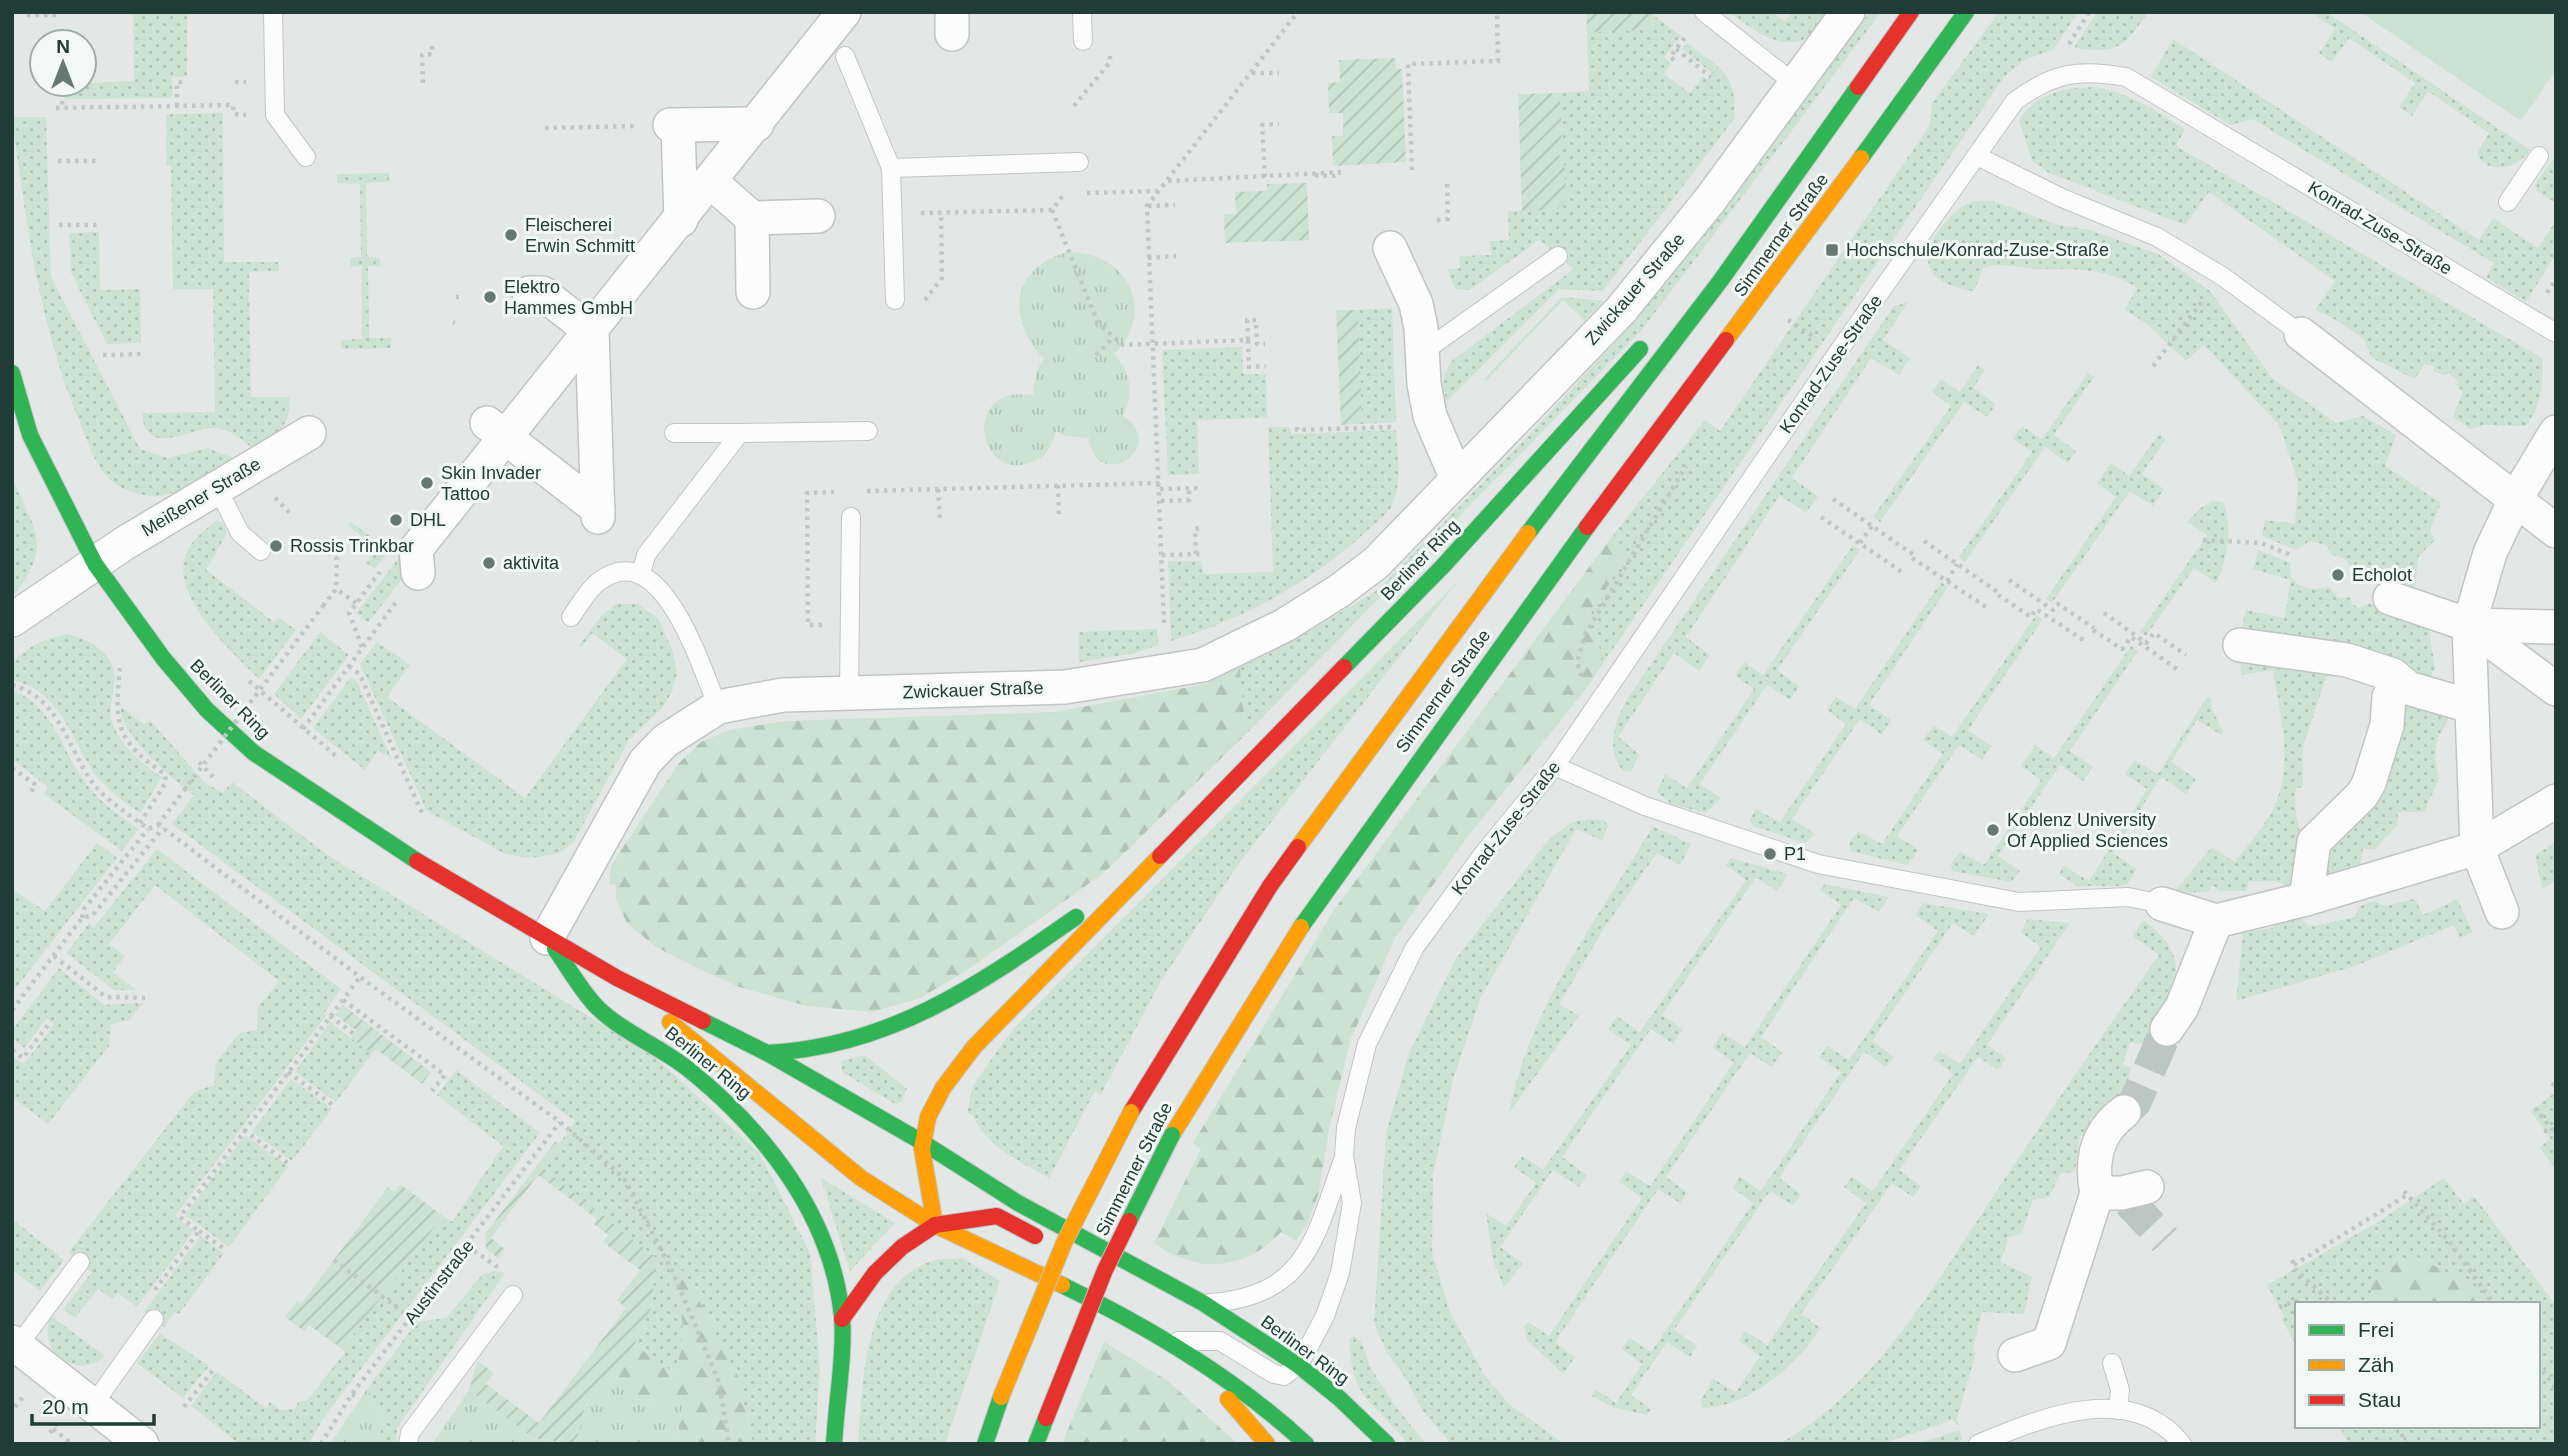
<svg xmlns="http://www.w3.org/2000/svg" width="2568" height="1456" font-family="Arial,sans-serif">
  <defs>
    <pattern id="grass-dots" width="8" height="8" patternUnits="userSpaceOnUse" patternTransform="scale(1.75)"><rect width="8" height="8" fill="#cce2d3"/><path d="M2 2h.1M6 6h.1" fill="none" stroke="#afc3b6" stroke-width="1.8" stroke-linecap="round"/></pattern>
    <pattern id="forest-firs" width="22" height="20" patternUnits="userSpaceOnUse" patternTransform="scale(1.75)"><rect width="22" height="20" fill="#cce2d3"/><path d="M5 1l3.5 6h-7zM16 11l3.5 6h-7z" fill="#afc3b6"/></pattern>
    <pattern id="park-tufts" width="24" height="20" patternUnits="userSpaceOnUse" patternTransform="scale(1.75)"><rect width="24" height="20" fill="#cce2d3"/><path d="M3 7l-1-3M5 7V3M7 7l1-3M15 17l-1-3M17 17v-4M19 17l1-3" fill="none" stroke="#afc3b6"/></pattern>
    <pattern id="garden-furrows" width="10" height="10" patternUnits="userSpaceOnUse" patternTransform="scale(1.75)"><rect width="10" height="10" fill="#cce2d3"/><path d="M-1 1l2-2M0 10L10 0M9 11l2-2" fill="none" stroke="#afc3b6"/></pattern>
  </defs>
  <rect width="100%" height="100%" fill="#e3e8e6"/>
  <g fill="url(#grass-dots)">
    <path d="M133,12H187V77H172V98L65,99V84L134,81Z"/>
    <path d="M1729,12H1772L1785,22L1793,12H1822L1829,18C1796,62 1764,38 1729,12Z"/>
    <path d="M1870,12H1881L1642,330L1245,735L1240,667L1295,640L1379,589L1523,441L1633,323Z"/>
    <path d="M1999,12H2078L2054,49L2027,59L2005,76L1604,662L1598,643L1585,623L1628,553L1613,535L1705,420L1720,431L1930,125L1932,103Z"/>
    <path d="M2097,12H2148C2123,49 2119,53 2074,48Z"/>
    <path d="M2311,12H2326L2530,150C2518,168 2489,177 2477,154L2489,133L2428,91L2412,116L2399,107L2415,83L2349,38L2332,62L2319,53L2335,29Z"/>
    <path d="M1656,17L1681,36L1664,57L1671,64L1664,74L1690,93L1703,76L1708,80L1713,74L1682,49L1687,43C1720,68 1738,74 1734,119L1603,291L1559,289L1447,401C1441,384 1442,374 1453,360L1574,269L1539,240L1470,290L1455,289L1447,269L1460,268V256L1491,255L1490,241L1509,240L1508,211L1558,209L1554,151L1562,141L1560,93L1589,91L1587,32L1646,30Z"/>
    <path d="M2173,39L2479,240L2493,218L2538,248L2556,220V254L2526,302L2486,277L2494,263L2252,119L2230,125L2151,77Z"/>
    <path d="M2095,87C2133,94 2153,110 2185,129L2176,146L2542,358C2544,383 2541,406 2526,426L2484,425L2470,429L2453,416L2463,392L2457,385L2458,381L2448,373L2443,375L2434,371V366L2425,364L2415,379L2372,358L2364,339L2336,320L2315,310L2335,281L2209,192L2185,225L2049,173L2032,161L2019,120C2038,92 2063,88 2095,87Z"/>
    <path d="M223,113L224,262H279V271L249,272L251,397H289C293,423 275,438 255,451C243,439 230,429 213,428C190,428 145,459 142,413L215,412L213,289H173L171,165L166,166V114Z"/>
    <path d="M12,117H46L51,277L140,449L168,458L208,448L236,459C211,472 177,499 149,496C132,494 113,486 103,472C91,456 86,436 78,418C39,323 25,219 12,117Z"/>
    <path d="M2556,155V203L2536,191L2537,181Z"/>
    <path d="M389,173V182L366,183L367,257L380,258V266H368L369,338H391V348L341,349V340L362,339V266L350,267V258L361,257L360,184L337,183V174Z"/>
    <path d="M1994,201L2058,225L2090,230L2158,254L2210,291L2272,378L2336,423L2363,416L2396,435L2385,466L2441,503L2430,530L2435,540L2418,557L2414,602L2392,589L2387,576L2372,574L2362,567L2354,571L2344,558L2332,555L2326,545L2310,541L2296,550L2262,536L2265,520L2295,524L2298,482L2279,425L2204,345L2186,361L2146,323L2124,310L2138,288C2106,267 2074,269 2037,269C2018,268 2002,261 1983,268L1974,291C1930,284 1914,264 1942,226C1950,217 1960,205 1972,202C1978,200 1987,201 1994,201Z"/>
    <path d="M99,232L100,290L140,289L141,343L107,344L71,273L69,233Z"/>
    <path d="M1562,297L1604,301L1585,321L1563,300L1486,381L1484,379Z"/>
    <path d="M1908,302L1883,340L1910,358L1899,375L1871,358L1792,478L1818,496L1806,513L1780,495L1686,637L1710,655L1699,671L1674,653L1618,737L1639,754L1631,772L1622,770C1606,747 1614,724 1626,701L1893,307Z"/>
    <path d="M1392,308L1396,422L1362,424L1358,310Z"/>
    <path d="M1242,347L1243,374H1266L1267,418L1197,420L1199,474L1168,475L1162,350Z"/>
    <path d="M1978,365L1985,370L1973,388L1996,404L1987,417L1964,402L1880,522L1873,517L1951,406L1932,392L1941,379L1960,392Z"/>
    <path d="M2088,373L2094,377L2054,435L2076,451L2068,463L2045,447L1965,562L1959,557L2032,452L2013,439L2022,426L2042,439Z"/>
    <path d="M1268,427H1290L1291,434L1396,430C1397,454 1403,488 1390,509C1385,516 1376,522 1370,528C1315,580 1243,620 1171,641L1168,561H1202L1203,574L1273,572Z"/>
    <path d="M2159,434L2166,439L2142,474L2164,489L2153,506L2130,491L2052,603L2046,599L2116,497L2097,483L2111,463L2129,476Z"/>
    <path d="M12,478C35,531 54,546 12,597Z"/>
    <path d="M2212,501L2223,502C2233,528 2228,559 2216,583L2194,568L2146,636L2140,632L2207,535L2188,522L2199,509Z"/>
    <path d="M217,520L224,524L227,533L206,570L274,622L278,617L296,630L259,679C232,652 167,594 187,552C193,538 206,530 217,520Z"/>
    <path d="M351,522L389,550L375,569L366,563L377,548L348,526Z"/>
    <path d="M1853,545L1860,550L1777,670L1799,686L1790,700L1767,685L1700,784L1721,798L1706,813L1671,804L1657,792L1665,774L1687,788L1754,689L1735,676L1744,662L1763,675Z"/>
    <path d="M2258,550L2291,563C2285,587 2313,592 2330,587L2338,598L2350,597L2352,604L2359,608L2370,603L2379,609L2427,617L2435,668L2427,683L2240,636L2246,610L2284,618L2291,580L2253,569Z"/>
    <path d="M399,558L411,567L368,623L356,613Z"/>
    <path d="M1458,581L1240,862L1161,981L1101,1094L1095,1091L1049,1178C1018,1160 987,1148 973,1115L967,1113L973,1085L1013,1029Z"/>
    <path d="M1941,582L1948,587L1869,705L1891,720L1882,735L1860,719L1792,819L1815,834L1805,843L1753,826L1750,820L1756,809L1780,822L1846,724L1827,710L1836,697L1855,709Z"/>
    <path d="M616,604H638L658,618L672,649L677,673L672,692L663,707L629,740L573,843L557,854L530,858L505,854L427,811L360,664L377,642L410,665L387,697L525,798L627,659L592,633L582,647L579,646L601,616Z"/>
    <path d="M2036,615L2043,619L1968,730L1991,746L1982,760L1959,745L1897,836L1919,850L1907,865L1850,851L1849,843L1858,831L1882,844L1943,754L1923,740L1934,725L1952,737Z"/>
    <path d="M1157,629L1158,645L1135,653L1079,662L1078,632Z"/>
    <path d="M320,632L349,655L301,719L274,694Z"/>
    <path d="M67,634C86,638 111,650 114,673C117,688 107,706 112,721C118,743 143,766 162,777L140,813C124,802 107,790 95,774C70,738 61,691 12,680V663C29,645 44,639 67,634Z"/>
    <path d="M2131,646L2138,651L2070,751L2093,767L2083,781L2060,765L1998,856L2020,871L2011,882L1952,871L1951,864L1960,852L1984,865L2041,780L2021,766L2035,745L2054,758Z"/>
    <path d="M2240,653L2330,665L2303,747V787L2296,788C2290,828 2317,845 2290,886L2274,881H2249L2246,891H2219L2213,885L2207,892L2173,893L2212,847L2235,862C2251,841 2272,819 2279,794C2292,755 2279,710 2273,670L2241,675Z"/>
    <path d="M351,677L357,682L392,759L378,751L365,770L313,728Z"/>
    <path d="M12,690C56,708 60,749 85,782C100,803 119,815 139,829L122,851L44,794L48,787L12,759Z"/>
    <path d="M2207,697L2212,699L2211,708L2223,731L2221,735L2197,720L2171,762L2196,779L2186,794L2161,777L2113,853L2137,869L2127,884C2111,889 2096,884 2079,887L2059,874L2064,866L2089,881L2147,789L2125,774L2135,760L2158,774Z"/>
    <path d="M2399,701L2409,707L2441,706L2450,716L2437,740L2435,758L2439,779L2424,812H2398L2397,826L2375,849H2363L2359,874L2315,882Z"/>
    <path d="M121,707L144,724L150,720L205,783L223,793L232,782L329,856L656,1058L760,1154L810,1253L820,1370L815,1444H753L738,1376L667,1279C686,1314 687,1335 675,1373L634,1345L651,1308L656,1258L543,1168L575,1121L172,824L194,795C175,782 117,732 121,707Z"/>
    <path d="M1590,819L1605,821L1608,826L1602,840L1576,829L1480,999L1453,1080L1433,1175L1432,1252L1450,1312L1485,1376L1510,1405L1564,1444H1451L1423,1411L1405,1377L1387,1353L1374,1323L1386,1133L1409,1053L1455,960L1549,839L1572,822Z"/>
    <path d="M1653,826L1691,844L1680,865L1657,853L1605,927L1559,1004L1579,1016L1509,1113C1529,1007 1599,917 1653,826Z"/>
    <path d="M2556,842V881L2542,889L2535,855Z"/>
    <path d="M97,843L117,858L12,993V889L45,911Z"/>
    <path d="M157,849L341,989L324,1013L326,1016L175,1216L194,1231L137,1307L118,1293L113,1299L98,1289L75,1318L63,1309L92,1272L68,1253L194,1092L214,1085L216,1063L239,1033L257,1030L258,1007L279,981L155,885L109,944L125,956L113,972L136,990H114L66,953L89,923L94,927Z"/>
    <path d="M1731,858L1788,874L1777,891L1756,877L1662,1015L1683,1029L1673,1044L1651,1029L1562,1157L1587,1175L1579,1187L1553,1170L1500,1247L1523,1263L1504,1288L1493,1260L1486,1213L1506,1226L1536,1183L1514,1167L1522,1156L1543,1170L1631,1045L1608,1029L1617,1016L1640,1032L1746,880L1726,865Z"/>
    <path d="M1825,884L1889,897L1879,912L1854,898L1761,1037L1782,1052L1772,1067L1750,1053L1666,1177L1687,1192L1680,1203L1658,1189L1555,1342L1575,1357L1563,1374L1527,1340L1524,1327L1528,1322L1549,1336L1642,1198L1619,1182L1626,1171L1650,1186L1734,1062L1713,1048L1722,1033L1745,1047L1841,905L1820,890Z"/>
    <path d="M2415,899L2423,915L2457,899L2473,932L2460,938L2454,925L2355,966L2236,1001L2243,932L2273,928L2275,919H2302L2310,927L2355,917L2360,906L2374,901L2384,906Z"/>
    <path d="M1923,903L1989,914L1974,936L1953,923L1872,1041L1894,1057L1886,1067L1864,1052L1779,1178L1801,1194L1793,1206L1770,1191L1674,1330L1697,1346L1690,1357L1667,1342L1631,1395L1651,1409L1647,1415L1612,1407L1592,1396L1596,1390L1616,1403L1642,1364L1622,1349L1629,1338L1651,1352L1753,1203L1733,1188L1740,1177L1761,1191L1841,1072L1819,1057L1827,1046L1849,1060L1938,931L1915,915Z"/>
    <path d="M2028,919L2070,923L1987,1045L2006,1058L1998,1070L1978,1057L1899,1170L1921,1186L1913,1197L1892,1183L1801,1314L1821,1328C1797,1365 1748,1408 1702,1408L1700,1402L1713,1379L1736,1392L1760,1356L1739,1341L1745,1331L1767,1345L1866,1203L1844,1187L1852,1177L1873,1191L1953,1074L1933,1059L1939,1051L1960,1064L2041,947L2020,932Z"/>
    <path d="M2143,920C2198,959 2174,994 2148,1044L2130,1043L2122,1065L2131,1068L2121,1108L2098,1134L2080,1136L2075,1171L2060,1174L2049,1197L2033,1200L2022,1233L2008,1238L2001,1262L2032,1277L2024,1314L1982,1312L1972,1351L1976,1352L1957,1419L1958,1425L1952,1420L1882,1444H1779C1880,1388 1939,1276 2002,1183C2053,1106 2106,1030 2159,955L2133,936Z"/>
    <path d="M59,968L104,1005L143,1003L129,1020L111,1025L109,1046L48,1124L12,1097V1056L24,1064L54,1024L47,1018L24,1048L12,1038V1030Z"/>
    <path d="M330,1022L372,1054L336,1102L295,1072Z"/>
    <path d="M865,1055L907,1089L901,1102L895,1104L842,1072L841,1061Z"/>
    <path d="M456,1070L540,1133L323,1419L309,1444H239L191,1406L217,1372L266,1408L270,1402L280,1410L294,1409L299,1401L308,1400L345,1352L342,1349L443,1216L452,1222L503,1146L437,1095Z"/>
    <path d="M291,1079L332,1109L292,1161L252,1132Z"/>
    <path d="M2556,1092V1170L2540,1148L2550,1138L2530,1111Z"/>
    <path d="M245,1135L288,1167L229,1247L185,1215Z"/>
    <path d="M821,1178L895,1223L850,1271Z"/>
    <path d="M2444,1178L2464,1204L2474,1196L2556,1306V1444H2349L2339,1426H2538V1304H2476V1288L2411,1254L2369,1283L2376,1304H2297V1347L2281,1318L2284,1317L2267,1285L2376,1223Z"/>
    <path d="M12,1219L64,1260L40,1291L12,1270Z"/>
    <path d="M200,1236L224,1253L179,1314L175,1312L164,1327L144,1312Z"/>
    <path d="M962,1258L1000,1281L945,1444H858C863,1384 862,1281 935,1260C943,1258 954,1259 962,1258Z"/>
    <path d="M494,1271L505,1273L397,1428L396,1444H378L384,1415L370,1400L369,1386L417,1322L446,1318L482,1275Z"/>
    <path d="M51,1316L105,1356C77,1382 35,1350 51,1316Z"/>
    <path d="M160,1333L209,1366L183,1398L137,1363Z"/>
    <path d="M1354,1336C1364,1341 1365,1355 1370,1365C1384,1393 1406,1420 1426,1444H1408C1373,1399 1352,1403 1349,1339Z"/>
    <path d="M1959,1430L1963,1440L1951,1444H1917Z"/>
  </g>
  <g fill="url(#forest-firs)">
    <path d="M1613,535L1628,553L1585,623L1598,643L1604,662L1585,690L1466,839L1395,938L1350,1041L1329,1130L1318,1195L1308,1223L1296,1241L1281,1232C1245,1271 1196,1274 1154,1243L1201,1149L1193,1143L1334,910Z"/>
    <path d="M1240,667L1245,735L1105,872L966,971L920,998L872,1012L807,1006L739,987L697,968L656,947L627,923L616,899V885L609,884L612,864L679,763L701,742L729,730L786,721L1055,712L1206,684Z"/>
    <path d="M2411,1254L2477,1288L2476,1304H2376L2369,1283Z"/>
    <path d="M683,1270L738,1376L753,1444H676L682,1406L638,1399L606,1378L634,1345L675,1373C687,1335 686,1314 667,1279Z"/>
    <path d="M1104,1342L1168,1381L1238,1444H1062Z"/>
  </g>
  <g fill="url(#park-tufts)">
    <path d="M1068,252C1127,252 1158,310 1114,354C1131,373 1134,392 1123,416C1171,447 1096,495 1089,438L1066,436L1056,431C1052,446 1046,458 1030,463C977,481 960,384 1033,395L1037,370L1044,359C1006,319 1010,268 1068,252Z"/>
    <path d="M606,1378L638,1399L682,1406L676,1444H576L585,1407Z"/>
    <path d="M369,1386L370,1400L384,1415L378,1444H330Z"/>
    <path d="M469,1390L533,1438L569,1444H432Z"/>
  </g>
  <g fill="url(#garden-furrows)">
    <path d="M1586,12H1649L1656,17L1646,30L1587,32Z"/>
    <path d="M1395,58L1396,69H1402L1406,162L1333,166L1332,136H1343V113H1329L1328,83L1340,82L1339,60Z"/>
    <path d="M1560,93L1562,142L1554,151L1564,159L1566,200L1558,209L1522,211L1518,94Z"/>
    <path d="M1307,183L1309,240L1225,243L1224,214H1236L1235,192L1267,191V184Z"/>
    <path d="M1336,310H1358L1362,424L1341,425Z"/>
    <path d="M343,1005L431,1072L422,1084L376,1049L372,1054L351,1038L356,1030L335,1015Z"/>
    <path d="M555,1142L561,1143L543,1168L656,1258L651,1308L634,1345L585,1406L576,1444L533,1438L469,1390L478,1361L494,1373L486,1384L539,1423L626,1308L617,1300L640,1270L603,1242L608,1235L594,1224L597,1219L538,1175L491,1238L505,1249L498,1258L486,1249L485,1234Z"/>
    <path d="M400,1184L443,1216L342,1349L309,1325L304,1331L285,1317L297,1301L301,1304L388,1187L394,1192Z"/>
  </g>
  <path fill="#cce2d3" d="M2360,12H2556V70L2521,121Z"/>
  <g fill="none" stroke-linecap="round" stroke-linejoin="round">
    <g stroke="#bcc6c3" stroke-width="33" stroke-dasharray="33 17" stroke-linecap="butt">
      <path d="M2124,1112L2135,1102L2167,1029"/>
      <path d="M2129,1202L2165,1240"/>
    </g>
    <g stroke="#c0c5c3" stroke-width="20">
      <g id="lane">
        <path d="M273,12L275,115L306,157"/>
        <path d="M1082,12L1083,41"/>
        <path d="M1704,12L1795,84"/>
        <path d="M845,56L891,168L1079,162"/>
        <path d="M1977,156L2062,198L2157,237L2222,276L2301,334"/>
        <path d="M891,168L895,300"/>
        <path d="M2508,202L2539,156"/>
        <path d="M1423,352L1558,256"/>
        <path d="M674,433H740"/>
        <path d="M217,487L240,533L261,551"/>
        <path d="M641,574L646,555L740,433L868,431"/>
        <path d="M571,617C579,606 587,591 597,583C661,531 701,668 718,707"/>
        <path d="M849,693L851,517"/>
        <path d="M1555,766L1645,806L1818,864L2019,902L2128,897L2162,904"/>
        <path d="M1210,1303C1308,1296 1315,1236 1343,1160"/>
        <path d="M1178,1341H1220L1274,1374L1284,1376L1298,1365L1307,1350L1325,1316L1340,1273L1352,1203L1344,1156L1346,1128L1367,1044L1415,947L1483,854L1555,766L1838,352L2015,101C2054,72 2079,69 2126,77L2556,333"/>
        <path d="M18,1346L80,1262"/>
        <path d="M2112,1363L2120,1390L2118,1410"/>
        <path d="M93,1405L154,1319"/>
        <path d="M408,1444L410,1433L513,1295"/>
        <path d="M1978,1444C2038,1419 2131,1379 2182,1444"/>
      </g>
    </g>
    <g stroke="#c0c5c3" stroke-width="36">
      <g id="street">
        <path d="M952,12V34"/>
        <path d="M670,125L757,124"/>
        <path d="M678,126L681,220"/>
        <path d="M711,182L752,218L818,216"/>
        <path d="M752,218L753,292"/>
        <path d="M1390,248L1416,304L1421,328L1424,384L1430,416L1457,479"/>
        <path d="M529,293H542L592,332L598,517"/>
        <path d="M2301,334L2556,531"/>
        <path d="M487,423L598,509"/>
        <path d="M418,573L416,549L844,12"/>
        <path d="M2390,598L2469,625L2556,689"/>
        <path d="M12,620L125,543L309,433"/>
        <path d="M2469,625L2556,627"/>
        <path d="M2240,645L2347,660L2393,675L2408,688L2470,706"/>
        <path d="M2306,899L2314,842L2362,795L2369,783L2387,725L2389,697"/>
        <path d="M2162,904L2216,921L2306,899L2477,848L2556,801"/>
        <path d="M2502,912L2477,848L2469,625L2490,553L2516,498L2556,432"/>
        <path d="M547,938L645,762L665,741L718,707L783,695L1065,687L1203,665L1285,625L1339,591L1376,563L1621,310L1710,200L1848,12"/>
        <path d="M2167,1029L2182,1007L2216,921"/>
        <path d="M2097,1193H2122L2147,1187"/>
        <path d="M12,1342L142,1444"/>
        <path d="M2015,1355L2049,1343L2097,1193C2090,1160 2097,1132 2124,1112"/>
      </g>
    </g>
    <g stroke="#bfc6c4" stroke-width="18">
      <g id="fast">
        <path d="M1861,158L1966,12"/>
        <path d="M12,373L30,435L95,564L163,658L207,710L254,753L417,861"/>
        <path d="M1528,533L1721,280L1858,87"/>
        <path d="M1344,667L1443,566L1640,349"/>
        <path d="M1301,927L1587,527"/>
        <path d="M555,949C569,968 582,993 599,1009C623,1032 660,1047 687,1068C764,1130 832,1215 842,1317C845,1354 836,1406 834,1444"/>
        <path d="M703,1021L767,1053L922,1142L1018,1203L1203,1303L1298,1365L1339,1398L1387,1444"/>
        <path d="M767,1053C889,1047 979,985 1076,917"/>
        <path d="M1062,1285C1149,1327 1236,1379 1306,1444"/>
        <path d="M985,1444L1001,1397"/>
        <path d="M1036,1444L1046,1418"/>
      </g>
    </g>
    <g stroke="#bfc6c4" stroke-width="18">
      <g id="slow">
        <path d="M1726,340L1861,158"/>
        <path d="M1298,847L1528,533"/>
        <path d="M670,1022L861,1178L935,1225L1062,1285"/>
        <path d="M1172,1135L1301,927"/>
        <path d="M935,1225L922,1149L928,1117L943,1088L974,1047L1160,856"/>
        <path d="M1228,1399L1267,1444"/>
      </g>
    </g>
    <g stroke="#bfc6c4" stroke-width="18">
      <g id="jam">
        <path d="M1858,87L1911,12"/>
        <path d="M1587,527L1726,340"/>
        <path d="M1160,856L1344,667"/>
        <path d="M417,861L617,978L703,1021"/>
        <path d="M1131,1112L1270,886L1298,847"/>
        <path d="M842,1319L875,1273L902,1247L935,1225L997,1216L1035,1236"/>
      </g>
    </g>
    <g stroke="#c0c8c6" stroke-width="4.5" stroke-dasharray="3.5 5" stroke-linecap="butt">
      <path d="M27,15H59"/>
      <path d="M2069,44L2089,12"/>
      <path d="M1676,49L1711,77"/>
      <path d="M1674,60L1670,57L1686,36"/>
      <path d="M1252,73H1279"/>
      <path d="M235,82H246"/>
      <path d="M423,83L422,55L432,54V44"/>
      <path d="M62,84V108"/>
      <path d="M177,106V82H187"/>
      <path d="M1074,106L1110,62V56"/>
      <path d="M56,108L233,105L234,114L246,115"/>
      <path d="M545,128L634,126"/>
      <path d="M58,161H100"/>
      <path d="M1412,170L1408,64L1498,61L1497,12"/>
      <path d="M1315,175L1335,176L1340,173"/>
      <path d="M1265,177L1262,125L1279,124"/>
      <path d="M1168,181L1344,172"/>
      <path d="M1087,193L1158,191"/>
      <path d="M1148,206L1175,205"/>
      <path d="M1052,210L1098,323L1123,345L1248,340L1249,367L1266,366"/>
      <path d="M921,213L1052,210L1064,194"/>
      <path d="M1437,220L1448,219L1447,183H1449"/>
      <path d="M59,225H99"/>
      <path d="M1148,258L1176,256"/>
      <path d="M2547,293L2556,279"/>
      <path d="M456,297H459"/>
      <path d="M925,300L942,278L941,213"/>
      <path d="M1788,320L1813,336"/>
      <path d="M453,322L455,323"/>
      <path d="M1248,340L1247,320H1256L1257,344H1265"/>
      <path d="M103,355L141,354"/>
      <path d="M1096,355L1114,337"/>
      <path d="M2153,366L2204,299"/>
      <path d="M1297,427V430L1394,427"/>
      <path d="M1058,485L1059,516"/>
      <path d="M938,489L940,519"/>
      <path d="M1160,489L1199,488"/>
      <path d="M867,491L1160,483"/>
      <path d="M275,498L290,513"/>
      <path d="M1833,499L1914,555"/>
      <path d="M1161,501L1189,500V489"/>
      <path d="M1821,517L1902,572"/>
      <path d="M2203,540L2261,543L2293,556"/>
      <path d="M1924,541L1999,593"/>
      <path d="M1860,543L1872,526"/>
      <path d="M328,552L337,559L336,589"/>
      <path d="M1196,554L1195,529L1200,528"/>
      <path d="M1162,555L1201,554"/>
      <path d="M1912,558L1989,609"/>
      <path d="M2009,580L2053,610L2058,604L2094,628"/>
      <path d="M1947,581L1957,564"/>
      <path d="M1998,595L2031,617L2036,609L2085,641"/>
      <path d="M323,606L336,589L356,603"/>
      <path d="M2104,613L2146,643L2154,633L2186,655"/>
      <path d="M1164,623L1147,206L1298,12"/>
      <path d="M822,625H808L807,493L834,492"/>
      <path d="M2093,630L2122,649L2131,637L2177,669"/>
      <path d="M362,647L349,613L380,572"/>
      <path d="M349,666L360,675L423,815"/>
      <path d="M120,668C114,723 116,742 165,774L166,782L140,823"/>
      <path d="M1581,676L1577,662L1585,635L1686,466"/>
      <path d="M249,681L336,756"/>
      <path d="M12,685C58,697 67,745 90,779C105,801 128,813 148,829L158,825L163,828L360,977L560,1122L624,1178L674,1275L719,1382L729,1444"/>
      <path d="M303,729L396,602"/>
      <path d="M199,762L216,780"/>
      <path d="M12,768L36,785L30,793"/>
      <path d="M82,918L84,909L148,829"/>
      <path d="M54,956L106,997L147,998"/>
      <path d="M343,1000L445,1075L432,1091"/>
      <path d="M12,1010L82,918L93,915L163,828"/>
      <path d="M330,1016L354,1034"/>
      <path d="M12,1050L23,1058L51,1021"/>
      <path d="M288,1072L334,1106"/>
      <path d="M2552,1083L2556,1087"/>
      <path d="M2535,1108L2552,1130"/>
      <path d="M244,1130L290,1165"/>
      <path d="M2544,1131L2556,1130"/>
      <path d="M2404,1191L2448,1240L2494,1304"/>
      <path d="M199,1231L226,1250"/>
      <path d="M467,1246L500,1269"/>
      <path d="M334,1260L411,1318"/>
      <path d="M2292,1260L2296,1270L2333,1304"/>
      <path d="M2294,1265L2407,1195"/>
      <path d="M155,1290L199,1231L180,1217L360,977"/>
      <path d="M2279,1307L2295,1301L2308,1304"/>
      <path d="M2538,1364L2556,1389"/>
      <path d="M352,1394L358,1398"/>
      <path d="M15,1407L23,1397"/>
      <path d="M184,1407L214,1369"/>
      <path d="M2398,1426L2406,1444"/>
      <path d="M53,1429L72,1444"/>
      <path d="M50,1433L57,1423"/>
      <path d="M321,1444L352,1394L560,1122"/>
    </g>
    <use href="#lane" stroke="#fbfcfb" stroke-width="18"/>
    <use href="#street" stroke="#fbfcfb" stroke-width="33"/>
    <use href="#fast" stroke="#30b455" stroke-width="16"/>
    <use href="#slow" stroke="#ff9f0a" stroke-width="16"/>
    <use href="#jam" stroke="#e5322d" stroke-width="16"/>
    <g stroke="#bfc6c4" stroke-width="18" stroke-linecap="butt">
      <path id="fast-bridge" d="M1129,1221L1172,1135"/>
    </g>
    <g stroke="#bfc6c4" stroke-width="18" stroke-linecap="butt">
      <path id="slow-bridge" d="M1001,1397L1064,1243L1131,1112"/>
    </g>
    <g stroke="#bfc6c4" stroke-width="18" stroke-linecap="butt">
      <path id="jam-bridge" d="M1046,1418L1105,1270L1129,1221"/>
    </g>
    <path stroke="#c0c8c6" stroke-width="4.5" stroke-dasharray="3.5 5" stroke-linecap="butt" d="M158,825L323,606"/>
    <use href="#fast-bridge" stroke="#30b455" stroke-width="16"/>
    <use href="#slow-bridge" stroke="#ff9f0a" stroke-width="16"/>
    <use href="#jam-bridge" stroke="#e5322d" stroke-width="16"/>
  </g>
  <g fill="#657874" stroke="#f1f8f5" stroke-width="2.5">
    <circle cx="511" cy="235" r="7"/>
    <rect x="1825" y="243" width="14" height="14" rx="3.5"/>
    <circle cx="490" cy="297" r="7"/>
    <circle cx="427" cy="483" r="7"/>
    <circle cx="396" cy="520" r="7"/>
    <circle cx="276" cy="546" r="7"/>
    <circle cx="489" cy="563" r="7"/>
    <circle cx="2338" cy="575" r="7"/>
    <circle cx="1993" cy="830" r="7"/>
    <circle cx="1770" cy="854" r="7"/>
  </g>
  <g text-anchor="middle" stroke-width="6" stroke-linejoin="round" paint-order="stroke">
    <g font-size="18" fill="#213c36" stroke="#f1f8f5" text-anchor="start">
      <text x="525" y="231">Fleischerei<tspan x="525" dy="21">Erwin Schmitt</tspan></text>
      <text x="1846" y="256">Hochschule/Konrad-Zuse-Straße</text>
      <text x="504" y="293">Elektro<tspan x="504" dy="21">Hammes GmbH</tspan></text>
      <text x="441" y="479">Skin Invader<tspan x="441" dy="21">Tattoo</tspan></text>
      <text x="410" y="526">DHL</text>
      <text x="290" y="552">Rossis Trinkbar</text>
      <text x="503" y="569">aktivita</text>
      <text x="2352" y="581">Echolot</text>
      <text x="2007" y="826">Koblenz University<tspan x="2007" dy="21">Of Applied Sciences</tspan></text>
      <text x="1784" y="860">P1</text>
    </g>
    <g font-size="18" fill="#213c36" stroke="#f1f8f5">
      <text transform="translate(2380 228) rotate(31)" y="6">Konrad-Zuse-Straße</text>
      <text transform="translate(1781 235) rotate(-54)" y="6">Simmerner Straße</text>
      <text transform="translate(1635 289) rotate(-49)" y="6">Zwickauer Straße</text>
      <text transform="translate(1831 364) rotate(-55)" y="6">Konrad-Zuse-Straße</text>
      <text transform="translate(201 497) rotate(-31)" y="6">Meißener Straße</text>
      <text transform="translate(1420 560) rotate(-46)" y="6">Berliner Ring</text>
      <text transform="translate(973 690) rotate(-2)" y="6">Zwickauer Straße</text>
      <text transform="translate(1443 691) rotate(-54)" y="6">Simmerner Straße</text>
      <text transform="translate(230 699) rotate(45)" y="6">Berliner Ring</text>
      <text transform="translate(1506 828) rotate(-52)" y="6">Konrad-Zuse-Straße</text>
      <text transform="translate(708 1063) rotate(39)" y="6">Berliner Ring</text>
      <text transform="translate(1134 1169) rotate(-63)" y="6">Simmerner Straße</text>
      <text transform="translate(439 1282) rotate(-52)" y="6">Austinstraße</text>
      <text transform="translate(1305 1350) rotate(36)" y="6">Berliner Ring</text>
    </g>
  </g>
  <rect width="2568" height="1456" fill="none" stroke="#213c36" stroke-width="28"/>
  <rect x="2295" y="1302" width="245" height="126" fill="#f1f8f5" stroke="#9eada9" stroke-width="2"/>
  <rect x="2309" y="1325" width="35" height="10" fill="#30b455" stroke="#9eada9" stroke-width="2"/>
  <text x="2358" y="1337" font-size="21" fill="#213c36">Frei</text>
  <rect x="2309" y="1360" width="35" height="10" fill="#ff9f0a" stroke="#9eada9" stroke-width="2"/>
  <text x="2358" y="1372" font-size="21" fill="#213c36">Zäh</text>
  <rect x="2309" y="1395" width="35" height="10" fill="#e5322d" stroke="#9eada9" stroke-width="2"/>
  <text x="2358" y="1407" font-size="21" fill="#213c36">Stau</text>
  <g transform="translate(63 63)"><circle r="33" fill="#f1f8f5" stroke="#9eada9" stroke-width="2"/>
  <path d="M0-5L12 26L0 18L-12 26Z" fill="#657874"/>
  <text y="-10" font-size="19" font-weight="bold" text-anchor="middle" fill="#213c36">N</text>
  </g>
  <path d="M32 1414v10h122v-10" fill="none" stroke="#213c36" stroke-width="3.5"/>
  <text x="42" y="1414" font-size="21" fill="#213c36" stroke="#f1f8f5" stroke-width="5" paint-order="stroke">20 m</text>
</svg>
